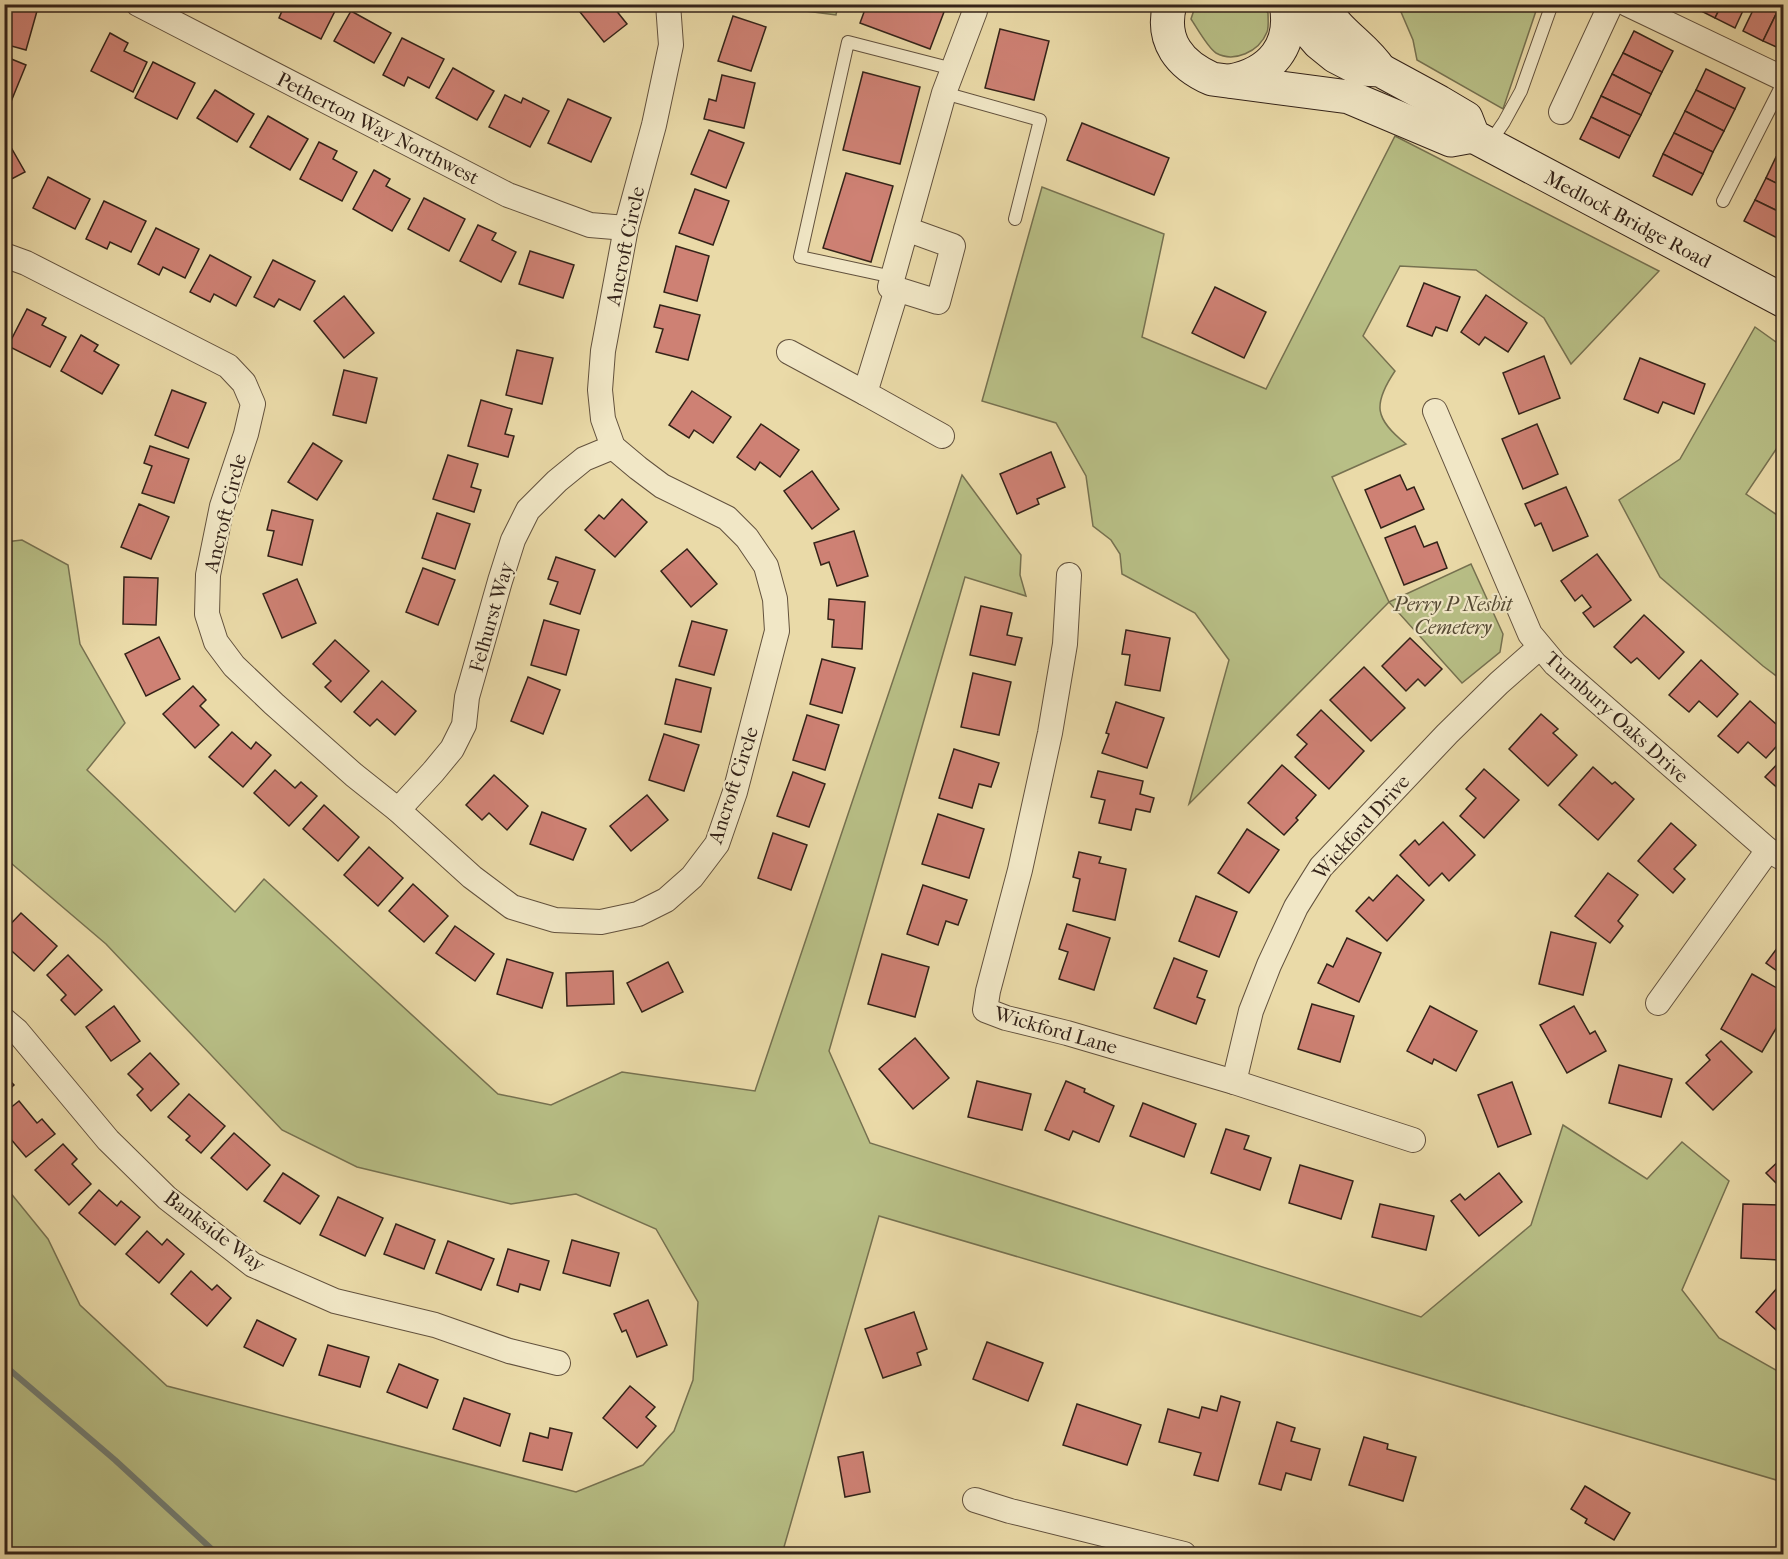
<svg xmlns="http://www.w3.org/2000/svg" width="1788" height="1559" font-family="'IM FELL French Canon',serif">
  <rect width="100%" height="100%" fill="#eadaa8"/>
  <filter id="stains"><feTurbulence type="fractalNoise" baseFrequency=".00333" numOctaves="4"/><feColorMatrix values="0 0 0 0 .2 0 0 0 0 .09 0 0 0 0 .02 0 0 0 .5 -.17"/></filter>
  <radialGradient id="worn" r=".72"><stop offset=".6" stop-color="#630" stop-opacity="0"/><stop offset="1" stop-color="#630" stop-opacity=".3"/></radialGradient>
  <g fill="#b8bf86" stroke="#767150" stroke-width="1.5">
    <path d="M1196,4L1261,5L1268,13C1268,19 1269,27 1267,32C1259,52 1234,63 1216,53C1208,48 1197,28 1191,19Z"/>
    <path d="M759,5H838L836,15Z"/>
    <path d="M1398,5H1538L1503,109L1417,60L1413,40Z"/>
    <path d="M1395,136L1659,271L1571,364L1544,318L1476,270L1400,266L1363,336L1395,371C1372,405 1375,419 1406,444L1332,477L1389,602L1471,564L1503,634L1500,652L1462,683L1389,602L1189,804L1229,660L1195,613L1122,574L1120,554L1111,540L1093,526L1086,476L1056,423L982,401L1042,187L1164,234L1142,337L1266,389Z"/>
    <path d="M1755,327L1783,347V439L1746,494L1783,519V681L1763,666L1660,577L1619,500L1680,459Z"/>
    <path d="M962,475L1021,555L1020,575L1026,596L965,577L829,1051L870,1143L1421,1317L1531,1225L1563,1125L1647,1179L1682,1142L1729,1181L1682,1290L1719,1338L1783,1374V1482L879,1216L782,1554H5V1186L48,1239L80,1305L167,1386L576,1492L643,1465L674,1431L693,1380L698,1302L656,1229L576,1194L511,1204L357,1167L282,1130L106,944L5,858V542L22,540L68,565L80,644L125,723L87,770L235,912L264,879L498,1094L551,1105L622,1072L755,1091Z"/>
  </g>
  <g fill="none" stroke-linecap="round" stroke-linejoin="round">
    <path stroke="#717d74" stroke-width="6" d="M4,1365L115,1460L217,1554"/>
  </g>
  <g fill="#ce8174" stroke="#342319" stroke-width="1.5">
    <path d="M4,4H39L26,50L4,44Z"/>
    <path d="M285,4H328L336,9L321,39L279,18Z"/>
    <path d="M579,4H611L627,24L604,42L576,7Z"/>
    <path d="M867,4H947L930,49L860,23Z"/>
    <path d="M1697,4H1722L1715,18L1695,8Z"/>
    <path d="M1722,4H1746L1735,28L1715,18Z"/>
    <path d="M1756,4H1781L1763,41L1743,31Z"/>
    <path d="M1781,4H1784L1783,50L1763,41Z"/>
    <path d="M351,11L391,33L374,63L334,41Z"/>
    <path d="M733,16L766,27L751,71L718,61Z"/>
    <path d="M1000,29L1049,41L1034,100L985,88Z"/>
    <path d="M1634,31L1673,51L1662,72L1623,53Z"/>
    <path d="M110,33L128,43L124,51L147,62L133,92L91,71Z"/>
    <path d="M402,38L444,59L429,88L408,77L404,86L383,75Z"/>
    <path d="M1623,53L1662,72L1651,94L1612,74Z"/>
    <path d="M4,56L26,65L8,109L4,107Z"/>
    <path d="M153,62L195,83L177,119L135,98Z"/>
    <path d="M453,68L494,91L477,120L436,98Z"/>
    <path d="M1706,69L1745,88L1735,109L1696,90Z"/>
    <path d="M863,72L920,87L900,164L843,150Z"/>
    <path d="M1612,74L1651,94L1641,115L1601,96Z"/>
    <path d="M722,75L755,83L744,128L704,119L709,99L716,101Z"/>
    <path d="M215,90L254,114L237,142L197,118Z"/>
    <path d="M1696,90L1735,109L1724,131L1685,111Z"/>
    <path d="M505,95L521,103L523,98L549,111L530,147L489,127Z"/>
    <path d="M1601,96L1641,115L1630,136L1591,117Z"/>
    <path d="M568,99L611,118L591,162L548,143Z"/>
    <path d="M1685,111L1724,131L1713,152L1674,133Z"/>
    <path d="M268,116L308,139L290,170L250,147Z"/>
    <path d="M1591,117L1630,136L1619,158L1580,139Z"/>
    <path d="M1082,123L1169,158L1154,195L1067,160Z"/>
    <path d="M709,130L744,143L726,188L691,174Z"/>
    <path d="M1674,133L1713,152L1703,174L1663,154Z"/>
    <path d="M4,135L25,172L4,183Z"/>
    <path d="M319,142L337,151L333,159L357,172L342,201L300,179Z"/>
    <path d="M1663,154L1703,174L1692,195L1653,176Z"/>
    <path d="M1776,157L1784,160V187L1766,178Z"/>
    <path d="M374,170L390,179L386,186L410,199L392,231L353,209Z"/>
    <path d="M846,173L893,186L871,262L823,248Z"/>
    <path d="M48,177L90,199L75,229L33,208Z"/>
    <path d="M1766,178L1784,187V214L1755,200Z"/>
    <path d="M695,189L729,201L713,245L679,233Z"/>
    <path d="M424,198L465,219L449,251L408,229Z"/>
    <path d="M1755,200L1784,214L1783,241L1744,221Z"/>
    <path d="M104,201L146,221L131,252L110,242L107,249L86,239Z"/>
    <path d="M478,225L496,233L492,240L516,252L501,282L460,261Z"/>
    <path d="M156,228L199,249L185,278L163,267L159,275L138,264Z"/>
    <path d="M676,246L709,256L697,301L664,292Z"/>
    <path d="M530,251L574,265L563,298L519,284Z"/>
    <path d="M210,255L251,277L236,306L214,294L210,302L190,292Z"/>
    <path d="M273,260L315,281L300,310L279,299L274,307L254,297Z"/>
    <path d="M1424,283L1460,297L1447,331L1436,327L1432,336L1407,326Z"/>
    <path d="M1215,287L1266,312L1244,358L1192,333Z"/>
    <path d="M1486,295L1527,323L1508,352L1485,337L1479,345L1461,332Z"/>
    <path d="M344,296L374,333L344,358L314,321Z"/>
    <path d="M660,305L700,315L688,360L656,352L663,329L654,327Z"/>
    <path d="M27,309L46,318L42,325L66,337L50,367L8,346Z"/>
    <path d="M81,335L98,345L94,351L119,365L102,394L61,371Z"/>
    <path d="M517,350L553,358L542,404L506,395Z"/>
    <path d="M1544,356L1560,398L1519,414L1503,373Z"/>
    <path d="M1640,358L1705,384L1694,414L1663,402L1658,413L1624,399Z"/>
    <path d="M344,370L377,378L366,423L333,415Z"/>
    <path d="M172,390L206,403L188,448L155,435Z"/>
    <path d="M692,391L731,417L713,443L694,430L689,438L669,425Z"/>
    <path d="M481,400L512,409L505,434L514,436L508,457L468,446Z"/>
    <path d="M761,424L799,450L780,477L760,462L755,470L737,457Z"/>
    <path d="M1537,424L1558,474L1523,489L1502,439Z"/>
    <path d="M313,443L342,461L317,500L288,482Z"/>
    <path d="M150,446L189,459L174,503L142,493L152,466L144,463Z"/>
    <path d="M1051,452L1065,487L1037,499L1039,504L1017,514L1000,474Z"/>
    <path d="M448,455L478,464L471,487L481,490L474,512L433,499Z"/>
    <path d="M812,471L839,509L812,529L784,491Z"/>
    <path d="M1400,475L1407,490L1414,487L1424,509L1381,528L1365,490Z"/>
    <path d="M1566,487L1588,536L1553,551L1541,523L1535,526L1525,504Z"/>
    <path d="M622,499L647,522L615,557L585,530L599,515L604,519Z"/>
    <path d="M139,504L169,517L151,559L121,547Z"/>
    <path d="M272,510L313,520L302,565L268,556L274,531L267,530Z"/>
    <path d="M437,513L470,524L455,569L422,558Z"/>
    <path d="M1415,526L1424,547L1437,542L1447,568L1404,585L1385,538Z"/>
    <path d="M854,531L868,576L837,586L829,562L821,565L814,543Z"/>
    <path d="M687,549L717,584L691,607L661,571Z"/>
    <path d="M1597,554L1631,600L1594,627L1583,613L1591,607L1582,595L1575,601L1561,581Z"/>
    <path d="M556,557L595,570L580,614L550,604L558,582L548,579Z"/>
    <path d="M423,568L455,580L438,625L406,612Z"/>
    <path d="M124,577L158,578L156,625L123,624Z"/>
    <path d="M297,579L316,623L282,638L263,594Z"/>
    <path d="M829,599L865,602L862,649L832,647L834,620L828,619Z"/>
    <path d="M981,606L1012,613L1007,635L1022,638L1015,665L970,655Z"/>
    <path d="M1644,615L1684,652L1659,679L1637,658L1631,663L1614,647Z"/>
    <path d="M544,620L579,630L566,675L531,665Z"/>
    <path d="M692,621L727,630L714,675L679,666Z"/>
    <path d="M1126,630L1170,638L1160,691L1125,685L1130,655L1122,654Z"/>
    <path d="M159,637L180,679L146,696L125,654Z"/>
    <path d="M1410,638L1442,669L1425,686L1418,679L1406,691L1382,666Z"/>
    <path d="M335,640L369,671L341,702L325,687L331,681L313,664Z"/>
    <path d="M822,659L855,668L842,713L810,704Z"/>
    <path d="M1701,660L1738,694L1717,717L1699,701L1689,712L1669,695Z"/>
    <path d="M1364,667L1405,708L1371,741L1330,700Z"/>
    <path d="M973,673L1011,682L999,735L961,727Z"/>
    <path d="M528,677L560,690L543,734L511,721Z"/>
    <path d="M676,679L711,688L701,732L665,724Z"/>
    <path d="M382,681L416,711L395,735L377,719L370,726L354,712Z"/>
    <path d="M193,686L206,700L200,706L219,725L195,748L163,714Z"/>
    <path d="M1750,701L1784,731V738L1766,758L1748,742L1738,753L1718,736Z"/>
    <path d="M1116,702L1164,718L1147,768L1102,753L1109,734L1106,733Z"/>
    <path d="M1321,710L1364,751L1329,789L1295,757L1307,744L1297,735Z"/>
    <path d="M1541,714L1558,729L1553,733L1577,755L1548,786L1509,749Z"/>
    <path d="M807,715L839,725L825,770L793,760Z"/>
    <path d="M232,732L251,749L256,742L271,755L243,787L209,757Z"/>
    <path d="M664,734L699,745L684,791L649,780Z"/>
    <path d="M954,749L999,763L991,787L979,784L972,808L939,798Z"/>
    <path d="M1784,757V790L1782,792L1765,777Z"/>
    <path d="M1282,765L1316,795L1296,818L1298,820L1284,835L1248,803Z"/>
    <path d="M1593,767L1612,784L1615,782L1634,799L1598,840L1559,805Z"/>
    <path d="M1484,769L1519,800L1484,838L1460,816L1476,798L1466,789Z"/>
    <path d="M275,770L295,788L301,782L317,796L289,826L254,793Z"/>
    <path d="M1098,771L1143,781L1140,794L1154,798L1150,812L1136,809L1131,830L1099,823L1105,800L1091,797Z"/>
    <path d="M793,772L825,784L809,827L777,816Z"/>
    <path d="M494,775L528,806L507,830L489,813L482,820L466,805Z"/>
    <path d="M647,795L668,820L631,851L610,826Z"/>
    <path d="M324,805L359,837L338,861L303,829Z"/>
    <path d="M542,812L586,829L573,860L530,844Z"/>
    <path d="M938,814L984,829L969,878L922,864Z"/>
    <path d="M1443,822L1475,855L1449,881L1442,873L1429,886L1400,855L1415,840L1419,845Z"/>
    <path d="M1671,823L1696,845L1674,869L1685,879L1673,893L1638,861Z"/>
    <path d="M1247,829L1279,850L1249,893L1218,873Z"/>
    <path d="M773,833L807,845L791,890L758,878Z"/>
    <path d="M369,847L403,878L378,906L344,875Z"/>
    <path d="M1079,852L1101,857L1099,863L1126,869L1115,920L1073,911L1080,879L1073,877Z"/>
    <path d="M1608,873L1638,895L1618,921L1623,926L1610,943L1575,916Z"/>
    <path d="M1397,875L1424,900L1387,941L1356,911L1369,897L1373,901Z"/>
    <path d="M413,884L448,916L424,942L389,911Z"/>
    <path d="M923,885L967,900L958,925L946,921L938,945L907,934Z"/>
    <path d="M1196,896L1237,912L1219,957L1179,941Z"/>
    <path d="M21,913L57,946L34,971L4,944V931Z"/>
    <path d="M1067,924L1110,938L1094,990L1059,979L1068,952L1059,949Z"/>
    <path d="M455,926L494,954L475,981L436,953Z"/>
    <path d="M1551,932L1596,943L1583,995L1539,984Z"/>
    <path d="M1347,938L1381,953L1359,1002L1318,983L1327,964L1333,967Z"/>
    <path d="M1784,939V976L1766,963Z"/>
    <path d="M882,954L929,967L915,1017L868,1004Z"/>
    <path d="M68,955L102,990L75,1015L61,1000L66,995L47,975Z"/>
    <path d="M1174,958L1207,971L1197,997L1205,1000L1196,1024L1154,1008Z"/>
    <path d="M507,959L553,973L542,1008L497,994Z"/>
    <path d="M668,962L683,992L642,1012L627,983Z"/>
    <path d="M613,971L614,1004L567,1006L566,973Z"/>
    <path d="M1752,974L1784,992V1015L1762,1052L1721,1029Z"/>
    <path d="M1312,1004L1354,1016L1340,1062L1298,1049Z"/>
    <path d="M114,1006L140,1041L111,1061L86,1027Z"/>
    <path d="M1430,1006L1477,1031L1456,1071L1434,1059L1432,1064L1407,1051Z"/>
    <path d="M1574,1006L1590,1034L1595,1031L1606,1051L1567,1073L1540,1025Z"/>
    <path d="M915,1038L949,1078L913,1109L879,1069Z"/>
    <path d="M1721,1041L1752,1072L1713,1110L1686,1083L1710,1060L1706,1055Z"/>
    <path d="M150,1053L179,1084L151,1111L137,1095L143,1089L128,1074Z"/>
    <path d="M1619,1065L1672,1079L1661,1117L1609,1103Z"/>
    <path d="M4,1075L14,1085L4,1094Z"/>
    <path d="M977,1081L1031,1094L1022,1130L968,1117Z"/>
    <path d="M1066,1081L1085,1089L1084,1092L1114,1106L1099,1142L1073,1131L1069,1140L1045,1130Z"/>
    <path d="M1512,1082L1531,1134L1498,1147L1478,1095Z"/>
    <path d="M189,1094L225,1126L201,1153L186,1140L190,1136L168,1117Z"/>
    <path d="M19,1101L37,1123L42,1119L55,1134L26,1157L4,1131V1113Z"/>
    <path d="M1143,1103L1196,1124L1184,1157L1130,1136Z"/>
    <path d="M1226,1129L1249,1136L1244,1149L1271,1158L1260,1190L1211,1173Z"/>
    <path d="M234,1133L270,1165L247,1190L211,1158Z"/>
    <path d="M63,1144L77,1159L72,1164L91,1184L69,1205L35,1170Z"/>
    <path d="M1784,1156V1191L1766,1173Z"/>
    <path d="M1300,1165L1353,1181L1341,1219L1289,1203Z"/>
    <path d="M283,1173L319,1196L300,1224L264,1201Z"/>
    <path d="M1499,1173L1522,1202L1479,1236L1451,1201L1460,1194L1465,1200Z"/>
    <path d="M99,1190L117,1206L121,1201L140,1217L115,1245L79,1213Z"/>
    <path d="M338,1197L383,1218L365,1256L320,1235Z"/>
    <path d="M1380,1204L1434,1216L1426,1250L1372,1237Z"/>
    <path d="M1743,1204L1783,1205L1781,1260L1741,1258Z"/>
    <path d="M396,1224L435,1240L424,1269L384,1254Z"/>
    <path d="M147,1231L162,1245L167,1239L184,1254L159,1283L126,1254Z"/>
    <path d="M572,1240L619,1253L610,1286L563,1273Z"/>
    <path d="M448,1241L494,1259L481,1290L436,1273Z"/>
    <path d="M508,1249L549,1261L540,1290L520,1284L518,1292L497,1285Z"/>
    <path d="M191,1271L212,1290L217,1285L231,1298L207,1326L171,1294Z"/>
    <path d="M1778,1287L1784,1292V1337L1756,1312Z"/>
    <path d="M648,1300L667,1345L637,1357L626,1330L622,1332L614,1314Z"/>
    <path d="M914,1312L927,1349L917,1353L921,1365L883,1378L865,1329Z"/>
    <path d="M257,1320L296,1339L283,1366L244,1347Z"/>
    <path d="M987,1342L1043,1363L1028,1401L973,1379Z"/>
    <path d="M328,1345L369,1357L360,1387L319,1375Z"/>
    <path d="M399,1364L438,1380L427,1408L387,1392Z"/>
    <path d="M630,1386L655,1407L646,1417L656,1426L637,1448L603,1418Z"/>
    <path d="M1221,1396L1240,1402L1218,1481L1194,1475L1201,1453L1159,1442L1168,1409L1199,1418L1202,1407L1217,1411Z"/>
    <path d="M464,1398L510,1414L500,1446L453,1429Z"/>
    <path d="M1077,1404L1141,1425L1127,1465L1063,1445Z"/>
    <path d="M1277,1422L1295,1428L1291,1441L1320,1449L1311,1480L1286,1473L1281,1490L1259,1484Z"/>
    <path d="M550,1428L572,1433L562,1470L523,1461L530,1433L548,1438Z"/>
    <path d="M1364,1437L1388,1444L1387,1449L1416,1457L1403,1501L1349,1485Z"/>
    <path d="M863,1452L870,1492L845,1497L838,1457Z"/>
    <path d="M1585,1486L1630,1513L1614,1540L1585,1523L1587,1519L1571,1509Z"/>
  </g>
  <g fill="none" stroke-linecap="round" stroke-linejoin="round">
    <g stroke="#62513d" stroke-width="14">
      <g id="lane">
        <path d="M944,93L1040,120L1015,219"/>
        <path d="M1489,144L1504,122L1521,91L1552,4"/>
        <path d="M1723,201L1784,81"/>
        <path d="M893,277L800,257L848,42L953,69"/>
      </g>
    </g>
    <g stroke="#62513d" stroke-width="26">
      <g id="street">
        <path d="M138,4L508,195L590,225L626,228"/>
        <path d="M1627,4L1784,79"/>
        <path d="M1561,112L1611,4"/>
        <path d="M906,229L953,246L938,302L890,287L944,93L975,11"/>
        <path d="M4,255L26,263L228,366L244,383L253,404L246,434L222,506L208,575L207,614L216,642L234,666L274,704L354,775L398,810L472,877L512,907L555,920L601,922L638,914L666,900L692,877L717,844L735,792L777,631L775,599L766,566L747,538L727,518L662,486L638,468L613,447L603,419L600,390L603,351L626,228L654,125L671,45L668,4"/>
        <path d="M897,289L865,393L942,436"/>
        <path d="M789,352L865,393"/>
        <path d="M1435,411L1530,634L1555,664L1768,850L1784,859"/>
        <path d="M1069,575L1065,644L1050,733L1020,870L988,991L985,1010L1006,1018L1067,1033L1234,1082L1413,1140"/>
        <path d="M398,810L433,772L452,749L464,725L467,697L500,581L513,540L528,510L557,481L584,459L613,447"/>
        <path d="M1658,1003L1768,850"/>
        <path d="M4,1020L17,1031L108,1140L167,1198L253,1265L335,1301L435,1325L509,1351L558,1363"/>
        <path d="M1234,1082L1251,1011L1269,965L1296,907L1321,867L1447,734L1499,683L1540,647"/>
        <path d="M975,1500L1010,1511L1184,1554"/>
      </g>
    </g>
    <g stroke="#342319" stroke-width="35">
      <g id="secondary">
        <path d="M1170,4C1160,41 1180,65 1212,79L1349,97L1451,140L1473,136"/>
        <path d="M1323,4C1335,32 1364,45 1380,70"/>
        <path d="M1287,6L1319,43L1335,56L1360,69L1380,70L1439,102L1466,118L1473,136L1784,301"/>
        <path d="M1231,81C1271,73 1294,46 1286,4"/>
      </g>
    </g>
    <use href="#lane" stroke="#f1e7c6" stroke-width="12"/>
    <use href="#street" stroke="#f1e7c6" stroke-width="24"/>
    <use href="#secondary" stroke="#f1e7c6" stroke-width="33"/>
  </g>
  <g text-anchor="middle" stroke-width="4.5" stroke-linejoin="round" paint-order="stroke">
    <g font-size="20" fill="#342319" stroke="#f1e7c6">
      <text transform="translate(378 128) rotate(27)" y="7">Petherton Way Northwest</text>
      <text transform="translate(1628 219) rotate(28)" y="7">Medlock Bridge Road</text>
      <text transform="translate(625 246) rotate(-78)" y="7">Ancroft Circle</text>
      <text transform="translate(225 513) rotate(-76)" y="7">Ancroft Circle</text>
      <text transform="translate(491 617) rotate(-74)" y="7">Felhurst Way</text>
      <text transform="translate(1617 717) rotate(42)" y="7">Turnbury Oaks Drive</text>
      <text transform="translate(733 785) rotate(-72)" y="7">Ancroft Circle</text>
      <text transform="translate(1361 827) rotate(-48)" y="7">Wickford Drive</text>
      <text transform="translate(1056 1030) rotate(16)" y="7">Wickford Lane</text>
      <text transform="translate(215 1231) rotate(37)" y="7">Bankside Way</text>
    </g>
    <g font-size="20" font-style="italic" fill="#554a34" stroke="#f1e7c6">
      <text x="1453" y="611">Perry P Nesbit<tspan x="1453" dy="23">Cemetery</tspan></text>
    </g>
  </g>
  <rect width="1788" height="1559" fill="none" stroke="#eadaa8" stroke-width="24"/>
  <rect x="6" y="6" width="1776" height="1547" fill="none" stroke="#342319" stroke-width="3"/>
  <rect x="12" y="12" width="1764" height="1535" fill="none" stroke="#342319" stroke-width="1.5"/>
  <rect width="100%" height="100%" filter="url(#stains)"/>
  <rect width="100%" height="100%" fill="url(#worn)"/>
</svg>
